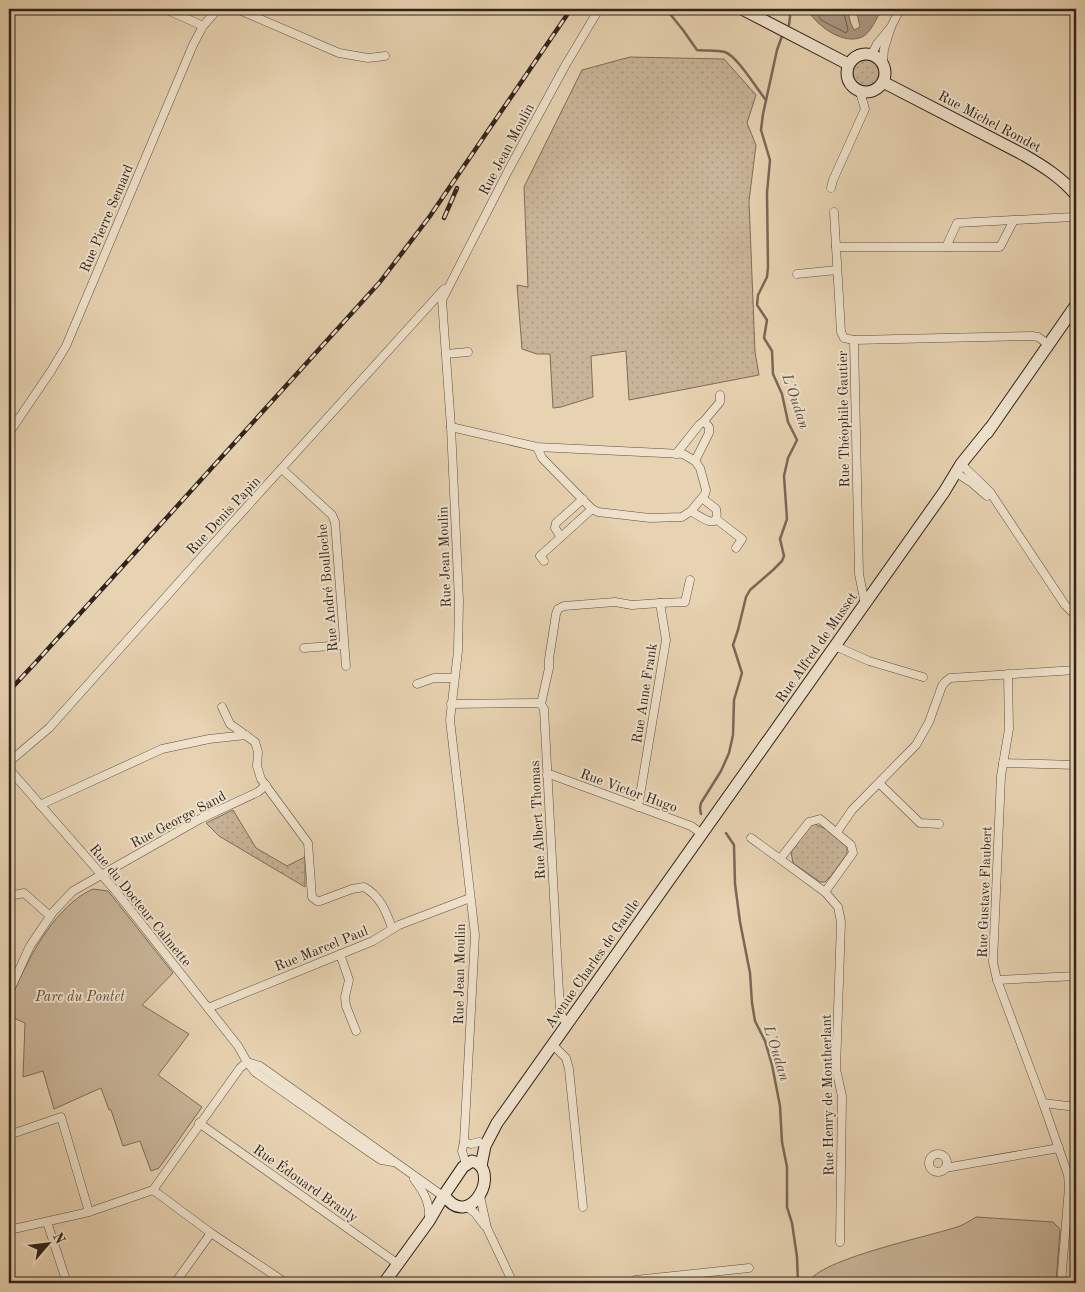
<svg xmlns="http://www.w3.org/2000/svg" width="1085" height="1292" font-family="'Old Standard TT',serif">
  <defs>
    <pattern id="grass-dots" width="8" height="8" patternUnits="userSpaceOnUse" patternTransform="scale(1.25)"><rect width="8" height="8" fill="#c8b498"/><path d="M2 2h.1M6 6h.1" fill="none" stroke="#ac9a82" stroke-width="1.8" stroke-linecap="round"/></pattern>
  </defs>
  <rect width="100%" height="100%" fill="#e7d2b1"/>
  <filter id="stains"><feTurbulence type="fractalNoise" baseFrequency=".004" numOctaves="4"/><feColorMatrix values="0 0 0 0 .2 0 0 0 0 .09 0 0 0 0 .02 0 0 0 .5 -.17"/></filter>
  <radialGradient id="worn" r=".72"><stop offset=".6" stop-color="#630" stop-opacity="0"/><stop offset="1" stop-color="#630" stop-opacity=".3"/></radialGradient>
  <g fill="url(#grass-dots)" stroke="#7c6c5a">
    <path d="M630,57L724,59L756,95L747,123L756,145L749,201L755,352L759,375L629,400L626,351L591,356L593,397L561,407L553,408L550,354H537L522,349L517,285L528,287L524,187L582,70Z"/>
    <circle cx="866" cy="73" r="13"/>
    <path d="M233,810L256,848L287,866L305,857V887L219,836L206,823Z"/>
    <path d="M815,824L830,831L847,847V854L831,876L825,882H820L793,863L791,852L811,825Z"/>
  </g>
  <g fill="#c8b498" stroke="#7c6c5a">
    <path d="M93,889L108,891L173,973L142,1005L189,1034L158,1075L202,1107L159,1168L151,1171L140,1141L123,1146L111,1110H109L101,1088L54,1109L43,1071L23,1077L25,1023L9,1016C9,1013 8,1008 9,1005C10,999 14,993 16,987C31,953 57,905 93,889Z"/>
    <path d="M976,1217L1053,1222L1060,1229L1056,1283H808C818,1259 932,1236 960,1226C965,1224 971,1220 976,1217Z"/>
  </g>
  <path fill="#a9967e" stroke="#796857" d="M816,9H847L851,24L854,30L860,27L856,9H882C877,17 871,33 862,37C844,45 821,28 811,15Z"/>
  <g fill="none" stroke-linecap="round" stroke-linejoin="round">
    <path stroke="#6c5c4d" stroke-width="1" d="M819,9L818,15L821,20L846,33L848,30L843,9"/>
    <g stroke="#796857" stroke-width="2.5">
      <path d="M666,9L683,30L697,50C705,51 717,50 725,52C738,57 756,88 766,100"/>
      <path d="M789,25L791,9"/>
      <path d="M701,814L700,808L701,803L721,771L729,753L733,735L734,700L742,673L733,645L738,630L746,597L750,590L773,570L782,561L784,556L780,539L787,519L784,476L788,458L797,440L788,422L782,394L773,374L772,351L764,338L767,320L757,305L758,295L767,277L768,267L767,193L770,160L761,130L763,114L777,50L782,36"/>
      <path d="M726,833L734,845L735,884L740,922L750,973L752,1003L755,1021L765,1041L772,1065L780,1106L782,1142L787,1167V1207L792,1223L797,1257L798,1283"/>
    </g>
    <g stroke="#5e4f41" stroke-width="9">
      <g id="street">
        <path d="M165,9L203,26"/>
        <path d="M237,9L339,53L368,58L385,56"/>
        <path d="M891,27L900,9"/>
        <path d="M872,54L877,44L891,27L884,49L883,63"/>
        <path d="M831,188L833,180L865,109L860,92"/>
        <path d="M834,212L841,332L844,338L854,340"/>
        <path d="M836,247H1000L1014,220"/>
        <path d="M946,247L957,223L1073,217L1076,214"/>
        <path d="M797,274L837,270"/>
        <path d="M446,354L468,352"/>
        <path d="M704,421L720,402V395"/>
        <path d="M451,427L537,447L683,454L695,461L700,468L706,490L705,494L691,511L682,517L650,518L598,512L592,509L542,458L537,447"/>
        <path d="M9,433L51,371L66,346L193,45L203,26L218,9"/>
        <path d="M676,454L699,425L704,421L709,427V433L695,461"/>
        <path d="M961,464L990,492L1065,605L1076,616"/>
        <path d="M282,469L332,515L335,522L346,666"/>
        <path d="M955,472L972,483L987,496"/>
        <path d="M583,499L556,523L555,528L561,537L592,509"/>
        <path d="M691,511C700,517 721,532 716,509L702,498"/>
        <path d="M716,519L742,539L736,548"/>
        <path d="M544,561L540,556L561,537"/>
        <path d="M660,603L685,602L690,580"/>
        <path d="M865,604L859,574L854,340L1032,336L1038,337L1048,344"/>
        <path d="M835,646L869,661L923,677"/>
        <path d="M304,648L344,645"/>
        <path d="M1008,674L1009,729L1001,776L993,962L997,980L1043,1103L1068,1175L1069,1187L1061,1283"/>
        <path d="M417,684L434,678H454"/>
        <path d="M451,704L537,703L541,704L544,709L560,1011L563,1019L568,1023"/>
        <path d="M541,704L549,668V659L556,614L558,609L564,606L615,602L632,605L660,603L666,640L638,807"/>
        <path d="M222,707L230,724L255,742L258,752L257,766L261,779L308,843L312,897L317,901H320L352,889L364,887C380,896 386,911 392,928"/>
        <path d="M9,762L49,728L205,553L444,289"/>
        <path d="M1003,763L1076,765"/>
        <path d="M9,769L114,889L238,1046L247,1062L255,1072L372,1154L381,1160L393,1162"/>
        <path d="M547,775H552L691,826L702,834"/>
        <path d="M879,783L920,823L939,824"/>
        <path d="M40,805L162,749L209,739L246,735"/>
        <path d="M837,832L852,810L916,745L929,722L942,686L945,682L950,678L1076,670"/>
        <path d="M751,838L825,892L838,907L841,922L836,1069L842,1096L840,1242"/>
        <path d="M780,859L809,822L820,819L851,845L853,853L825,892"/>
        <path d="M9,896L24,893L50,916"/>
        <path d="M340,954L349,980L345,997L346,1006L356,1031"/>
        <path d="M997,980L1076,976"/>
        <path d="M9,992L30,946L53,912L73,891L200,819L258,792L266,785"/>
        <path d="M208,1008L373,941L399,925L470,898"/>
        <path d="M553,1045L566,1058L569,1069L583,1207"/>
        <path d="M247,1062L260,1066L440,1194L444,1195"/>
        <path d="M1043,1103L1076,1107"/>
        <path d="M199,1123L398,1264"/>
        <path d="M9,1135L61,1117L89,1212"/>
        <path d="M464,1142L471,1144L479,1142"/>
        <circle cx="938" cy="1163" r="9"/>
        <path d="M466,1164L462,1151L464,1142L475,935L450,720L458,651L459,601L451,427L442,300L508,171L565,66L599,9"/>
        <path d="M945,1168L1059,1148"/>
        <path d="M414,1179C423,1191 430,1202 429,1218"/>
        <path d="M153,1190L211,1233L286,1283"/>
        <path d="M480,1196L487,1228L513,1283"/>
        <path d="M466,1206L475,1213L485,1226"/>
        <path d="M47,1222L67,1283"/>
        <path d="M9,1230L89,1212L153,1190L240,1068L247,1062"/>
        <path d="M175,1283L211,1233"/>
        <path d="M631,1283L635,1280L749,1268"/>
      </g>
    </g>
    <g stroke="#30231c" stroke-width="13">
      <g id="secondary">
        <path d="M742,9L848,64"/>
        <circle cx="866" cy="73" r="19"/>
        <path d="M883,82L1024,155C1043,166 1062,178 1076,195"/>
        <path d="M987,433L1076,305"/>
        <path d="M472,1161C503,1169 470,1233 444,1195L463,1167Z"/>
        <path d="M481,1166L485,1146L497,1123L944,492L961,464L990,428"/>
        <path d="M384,1283L429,1221L444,1195"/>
      </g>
    </g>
    <use href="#street" stroke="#efe2cc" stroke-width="8"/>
    <use href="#secondary" stroke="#efe2cc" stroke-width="11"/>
    <g stroke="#30231c" stroke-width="4.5">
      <g id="rail">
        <path d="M444,218L457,188"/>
        <path d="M9,691L37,661L380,282L430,216L571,9"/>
      </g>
    </g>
    <use href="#rail" stroke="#efe2cc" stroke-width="2.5" stroke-dasharray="8" stroke-linecap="butt"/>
  </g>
  <g text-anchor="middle" stroke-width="4" stroke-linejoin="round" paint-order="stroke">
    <g font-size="14" fill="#30231c" stroke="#efe2cc">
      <text transform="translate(990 121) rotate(28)" y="5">Rue Michel Rondet</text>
      <text transform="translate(506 149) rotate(-62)" y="5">Rue Jean Moulin</text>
      <text transform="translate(106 218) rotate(-67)" y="5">Rue Pierre Semard</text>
      <text transform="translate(843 419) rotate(-91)" y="5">Rue Théophile Gautier</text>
      <text transform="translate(223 515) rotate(-47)" y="5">Rue Denis Papin</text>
      <text transform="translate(444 557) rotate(-92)" y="5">Rue Jean Moulin</text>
      <text transform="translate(327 588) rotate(-95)" y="5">Rue André Boulloche</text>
      <text transform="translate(816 647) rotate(-55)" y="5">Rue Alfred de Musset</text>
      <text transform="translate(644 693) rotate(-81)" y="5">Rue Anne Frank</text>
      <text transform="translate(629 790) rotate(20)" y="5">Rue Victor Hugo</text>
      <text transform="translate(178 819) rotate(-28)" y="5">Rue George Sand</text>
      <text transform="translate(537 820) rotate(-93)" y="5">Rue Albert Thomas</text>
      <text transform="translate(984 892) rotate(-88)" y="5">Rue Gustave Flaubert</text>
      <text transform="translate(141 905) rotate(51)" y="5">Rue du Docteur Calmette</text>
      <text transform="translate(321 948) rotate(-22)" y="5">Rue Marcel Paul</text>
      <text transform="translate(592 963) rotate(-55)" y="5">Avenue Charles de Gaulle</text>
      <text transform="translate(459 974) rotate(-89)" y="5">Rue Jean Moulin</text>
      <text transform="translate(827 1095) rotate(-91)" y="5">Rue Henry de Montherlant</text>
      <text transform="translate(306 1183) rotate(35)" y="5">Rue Édouard Branly</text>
    </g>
    <g font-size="14" font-style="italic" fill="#56473b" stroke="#efe2cc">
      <text x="80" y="1001">Parc du Pontet</text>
    </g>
    <g font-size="15" font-style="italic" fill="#5a4b3e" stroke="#efe2cc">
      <text transform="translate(796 401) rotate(71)" y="5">L'Oudan</text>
      <text transform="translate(777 1053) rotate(73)" y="5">L'Oudan</text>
    </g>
  </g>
  <rect width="1085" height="1292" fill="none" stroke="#e7d2b1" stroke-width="30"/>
  <rect x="10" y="10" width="1065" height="1272" fill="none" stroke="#30231c" stroke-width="2.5"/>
  <rect x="15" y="15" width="1055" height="1262" fill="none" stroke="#30231c"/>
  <g transform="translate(48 1244) rotate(62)" stroke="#efe2cc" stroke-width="4" paint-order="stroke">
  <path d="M0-4L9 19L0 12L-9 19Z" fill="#30231c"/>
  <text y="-8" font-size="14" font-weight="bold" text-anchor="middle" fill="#30231c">N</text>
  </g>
  <rect width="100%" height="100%" filter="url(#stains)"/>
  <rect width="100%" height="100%" fill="url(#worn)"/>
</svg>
